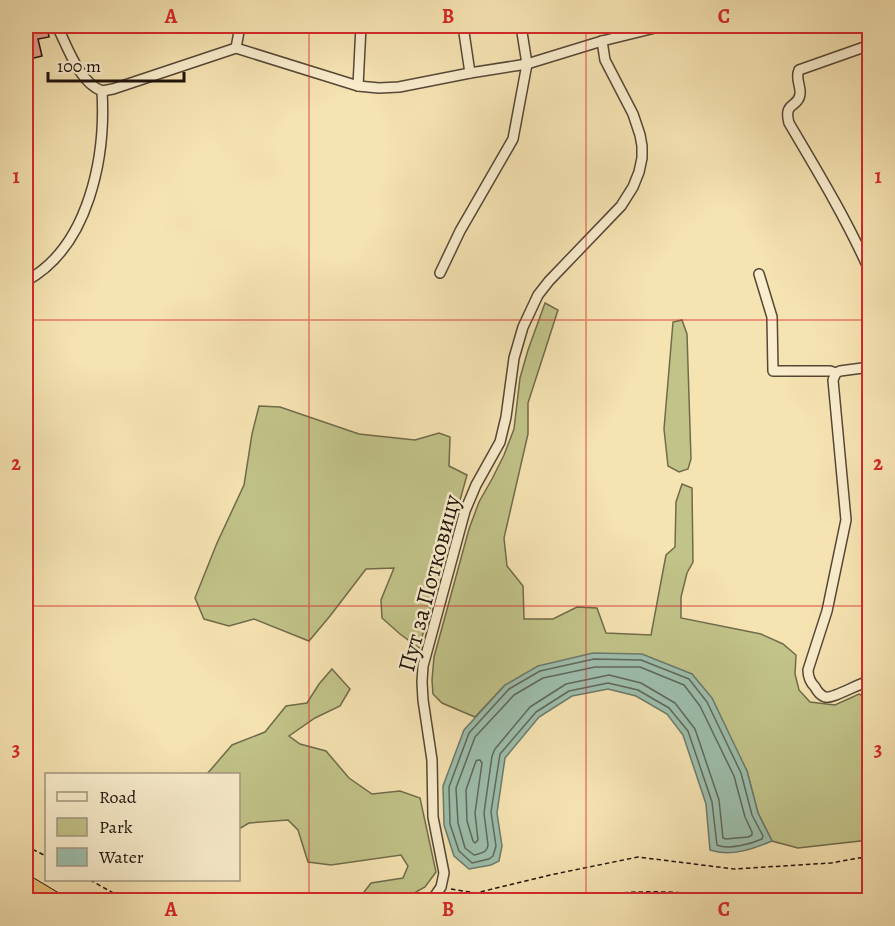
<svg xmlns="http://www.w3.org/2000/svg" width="895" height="926" font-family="Alegreya,serif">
  <rect width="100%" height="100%" fill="#f6e3b2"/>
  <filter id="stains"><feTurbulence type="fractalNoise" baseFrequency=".00333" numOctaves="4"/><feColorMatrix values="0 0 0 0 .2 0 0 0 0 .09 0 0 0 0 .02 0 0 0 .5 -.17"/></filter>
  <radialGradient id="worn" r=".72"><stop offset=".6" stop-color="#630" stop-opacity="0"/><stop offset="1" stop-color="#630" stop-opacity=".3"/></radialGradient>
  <g fill="#c1c389" stroke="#706b4a" stroke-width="1.5">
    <path d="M545,303L558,310L528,403V434L504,538L507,566L523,586L524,619H553L577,607L597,608L606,633L651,635L666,555L675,547L676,502L682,484L692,488L693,562L687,573L681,597V618L761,634L783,644L796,655L795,674L799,690L810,702L835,705L859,694L869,699V840L798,848L772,841L758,813L747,771L692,674L505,685L475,717L442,703L433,694L432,680L434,657L469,529L479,502L492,479L504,455L514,429L520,378L528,350Z"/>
    <path d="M682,320L687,334L691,459L688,469L679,472L668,466L664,429L673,322Z"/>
    <path d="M259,406L280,407L359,434L415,440L439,433L450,437L449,466L467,475L419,648L400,634L382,618L381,600L394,568L366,569L330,616L309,641L254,619L229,626L204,619L195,598L217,543L244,485L252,434Z"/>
    <path d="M332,669L350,689L340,706L315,718L289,736L300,744L326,751L349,778L372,794L400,791L420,798L436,872L425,887L402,900H369L364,892L371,883L403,878L408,866L401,855L331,865L308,862L298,830L288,820L249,823L239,829L238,774H207L232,745L265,732L286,706L307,703L319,684Z"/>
  </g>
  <path fill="#9dbeac" stroke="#6b7a6c" stroke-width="1.5" d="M593,653L642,654L692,674L712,698L747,771L758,813L772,841C753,849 731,857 710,850L706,804L683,735L667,714L636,696L608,689L572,696L539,717L505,758L497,813L502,846L499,861L491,865L469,869L454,856L444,825L443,786L464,730L505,685L538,666Z"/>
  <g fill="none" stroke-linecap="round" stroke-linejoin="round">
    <g stroke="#5e685c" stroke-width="1.5">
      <path d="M594,659L641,660L689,679L707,702L741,773L752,815L763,836L762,839C751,844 728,850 717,845L712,802L688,731L669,708L638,690L608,683L569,691L536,712L500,754L491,812L496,846L493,856L489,859L472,863L459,851L450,824L449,787L469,733L509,689L540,671Z"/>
      <path d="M595,667H640L684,685L700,706L734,776L745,817L752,832V835L748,837L726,839L723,838L719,800L695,729L675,703L641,683L609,675L566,684L530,707L495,749L492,756L484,813L488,845C487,853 481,853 474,855L465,848L458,823L456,788L475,737L514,695L543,678Z"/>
      <path d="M478,760H480L482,763L475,813L478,840L475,843L473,841L467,821L466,790L476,761Z"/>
    </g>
  </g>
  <path fill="#e9a08d" stroke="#1f130c" stroke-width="1.5" d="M26,26H47L49,37L38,39L42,56L26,60Z"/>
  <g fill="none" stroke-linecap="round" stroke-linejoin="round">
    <g stroke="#554736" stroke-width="12">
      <g id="minor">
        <path d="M57,26C68,48 79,82 102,91"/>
        <path d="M463,26L470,73"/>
        <path d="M675,26L707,27L737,26"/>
        <path d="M870,45L799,70C795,79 801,85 800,94C799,108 783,101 789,123C818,172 847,220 870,272"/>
        <path d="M236,48L240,26"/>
        <path d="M358,86L361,26"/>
        <path d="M102,91L113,89L236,48L358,86L379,88L399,87L470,73L527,64L602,41L663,26"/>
        <path d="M440,273L460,231L513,139L527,64L521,26"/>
        <path d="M759,274L772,317L773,371H830L836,373"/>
        <path d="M26,281C89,247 106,157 102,91"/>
        <path d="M870,367L840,371L836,373L833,380L846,520L827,611L808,670C808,677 810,682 815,687C817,691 820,695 825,697C833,699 859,683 870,681"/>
        <path d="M432,900L441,887L444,873L433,817L432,760L423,700L422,682L423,666L465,511L476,485L500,442L506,417L514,358L523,327L538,295L549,281L621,206L633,187L639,172L642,158V146L640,135L633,114L605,60L602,41"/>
      </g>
    </g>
    <g stroke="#1f130c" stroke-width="16">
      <path id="highway" d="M26,882L56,900"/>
    </g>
    <g stroke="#1f130c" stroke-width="1.5" stroke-dasharray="4.5 3" stroke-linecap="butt">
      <path d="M26,846L46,856"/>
      <path d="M90,880L126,900"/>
      <path d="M451,889L476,893L550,875L638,857L734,869L831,863L870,856"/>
      <path d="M564,900C597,894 631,891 665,892C697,893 728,897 760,899C799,901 832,899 870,892"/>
    </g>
    <use href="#minor" stroke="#f9edcd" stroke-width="9"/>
    <use href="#highway" stroke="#ebc279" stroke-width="14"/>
  </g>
  <path fill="none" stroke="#d62828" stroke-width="1.5" stroke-opacity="0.55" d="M309,26V900M586,26V900M26,320H870M26,606H870"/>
  <g text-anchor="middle" stroke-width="5" stroke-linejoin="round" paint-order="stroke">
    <g font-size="24" fill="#1f130c" stroke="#f9edcd">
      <text transform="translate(429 583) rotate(-75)" y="8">Пут за Потковицу</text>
    </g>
  </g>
  <rect width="895" height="926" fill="none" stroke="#f6e3b2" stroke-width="66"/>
  <rect x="45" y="773" width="195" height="108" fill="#f9edcd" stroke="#a29680" stroke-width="1.5"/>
  <rect x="57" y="792" width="30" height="9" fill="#f9edcd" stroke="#a29680" stroke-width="1.5"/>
  <text x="99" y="803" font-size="18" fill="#1f130c">Road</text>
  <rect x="57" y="818" width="30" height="18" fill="#c1c389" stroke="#a29680" stroke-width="1.5"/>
  <text x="99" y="833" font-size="18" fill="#1f130c">Park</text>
  <rect x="57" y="848" width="30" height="18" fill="#9dbeac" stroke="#a29680" stroke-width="1.5"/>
  <text x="99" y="863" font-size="18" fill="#1f130c">Water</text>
  <path d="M48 72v9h136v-9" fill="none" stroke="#1f130c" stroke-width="3"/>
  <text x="57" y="72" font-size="18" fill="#1f130c" stroke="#f9edcd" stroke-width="4.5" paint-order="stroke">100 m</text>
  <rect x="33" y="33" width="829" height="860" fill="none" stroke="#d62828" stroke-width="2"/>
  <g font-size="20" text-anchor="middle" font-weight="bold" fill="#d62828">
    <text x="171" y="23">A</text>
    <text x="448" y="23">B</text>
    <text x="724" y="23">C</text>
    <text x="16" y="183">1</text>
    <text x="878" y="183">1</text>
    <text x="16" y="470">2</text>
    <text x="878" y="470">2</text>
    <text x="16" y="756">3</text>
    <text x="878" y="756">3</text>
    <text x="171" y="916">A</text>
    <text x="448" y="916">B</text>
    <text x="724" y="916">C</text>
  </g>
  <rect width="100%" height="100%" filter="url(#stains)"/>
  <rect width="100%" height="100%" fill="url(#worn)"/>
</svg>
